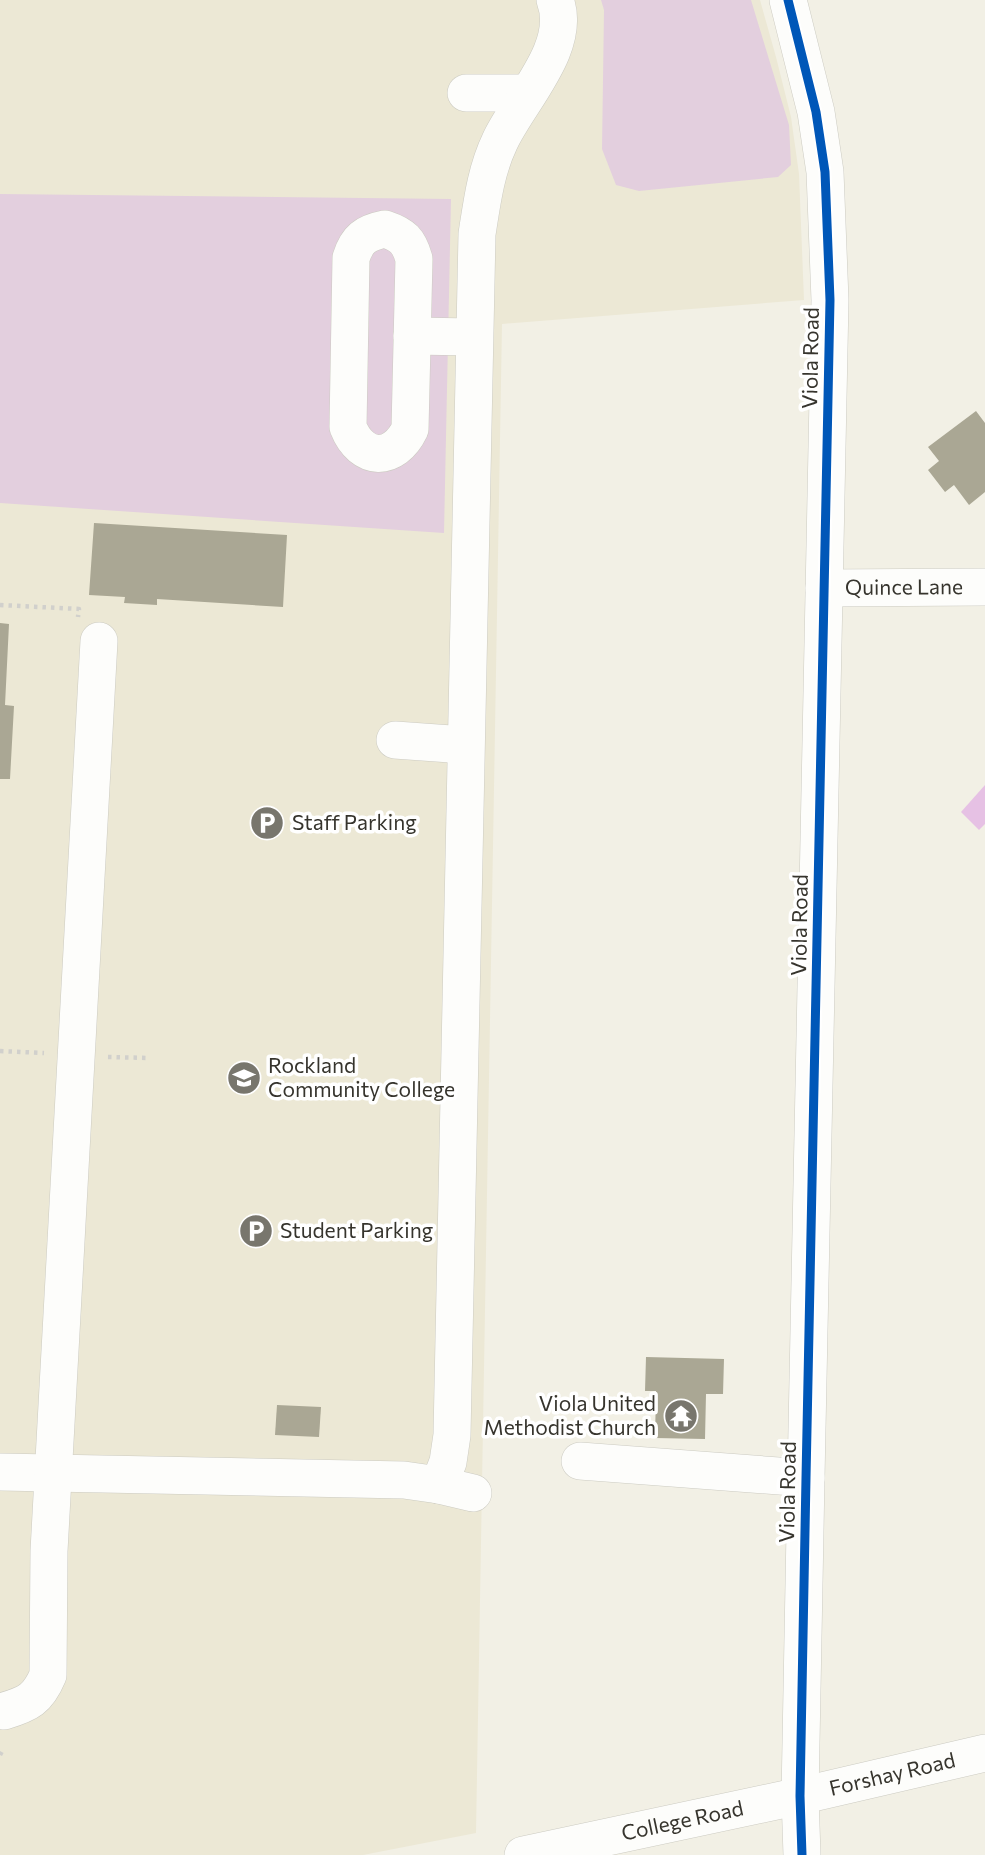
<svg xmlns="http://www.w3.org/2000/svg" width="985" height="1855" font-family="Commissioner,sans-serif">
  <rect width="100%" height="100%" fill="#f2f0e5"/>
  <path fill="#ece8d5" d="M0,0H760L776,57L791,117L799,174L804,300L502,324L476,1833L363,1855H0Z"/>
  <g fill="#e3cfde">
    <path d="M601,0H751L789,125L791,165L778,177L639,191L616,185L602,149L604,10Z"/>
    <path d="M0,194L451,199L444,533L0,503Z"/>
  </g>
  <path fill="#e6c1e4" d="M985,785V824L979,830L961,812Z"/>
  <g fill="#aaa794">
    <path d="M976,411L985,423V492L969,505L954,485L945,492L928,470L939,461L928,447Z"/>
    <path d="M94,523L287,535L283,607L157,599V605L124,603L125,597L89,595Z"/>
    <path d="M0,623L9,624L5,705L14,706L10,779H0Z"/>
    <path d="M646,1357L724,1359L723,1394H706L705,1439L655,1438L656,1391H645Z"/>
    <path d="M277,1405L321,1407L319,1437L275,1435Z"/>
  </g>
  <g fill="none" stroke-linecap="round" stroke-linejoin="round">
    <g stroke="#cccbc2" stroke-width="38">
      <g id="minor">
        <path d="M788,0L816,112L825,172L830,300L806,1478L800,1796L802,1855"/>
        <path d="M466,93H528"/>
        <path d="M385,229C403,235 409,241 414,259L410,429C394,462 362,462 348,427L351,258C357,239 365,233 385,229Z"/>
        <path d="M412,336L474,337"/>
        <path id="s1" d="M824,588L985,587"/>
        <path d="M395,740L465,745"/>
        <path d="M580,1461L806,1478"/>
        <path d="M0,1472L404,1480L439,1485L473,1493"/>
        <path d="M439,1485L448,1462L452,1435L477,234C482,202 486,170 500,141C519,100 573,47 555,0"/>
        <path d="M4,1711C28,1704 38,1699 48,1675L49,1551L99,641"/>
        <path id="s2" d="M523,1855L800,1796L985,1753"/>
      </g>
    </g>
    <g stroke="#d1d0cc" stroke-width="4.5" stroke-dasharray="3.5 5" stroke-linecap="butt">
      <path d="M0,605L79,609L78,617"/>
      <path d="M0,1051L44,1053"/>
      <path d="M108,1057L149,1058"/>
      <path d="M0,1755L3,1749"/>
    </g>
    <use href="#minor" stroke="#fdfdfb" stroke-width="37"/>
    <g stroke="#fff" stroke-width="13">
      <path id="cycleway" d="M788,0L816,112L825,172L830,300L806,1478L800,1796L802,1855"/>
    </g>
    <use href="#cycleway" stroke="#0057b8" stroke-width="9"/>
  </g>
  <defs>
    <g id="parking-disc" transform="scale(1.75)"><circle r="9.5" fill="#78766d" stroke="#fff"/><path d="M-3.5-5.5H1a3.5 3.5 0 0 1 0 7H-1V5.5H-3.5ZM-1-3.4V-.6H.8a1.4 1.4 0 0 0 0-2.8Z" fill="#fff"/></g>
    <g id="university-disc" transform="scale(1.75)"><circle r="9.5" fill="#78766d" stroke="#fff"/><path d="M0-5L7-2L0 1L-7-2ZM-4 1L0 2.5L4 1V4Q0 6-4 4Z" fill="#fff"/></g>
    <g id="temple-disc" transform="scale(1.75)"><circle r="9.5" fill="#78766d" stroke="#fff"/><path d="M0-6L5-2H3V0L6.5 2.5H4V6H1.5V3h-3V6H-4V2.5H-6.5L-3 0V-2H-5Z" fill="#fff"/></g>
  </defs>
  <g fill-rule="evenodd">
    <use href="#parking-disc" x="267" y="823"/>
    <use href="#university-disc" x="244" y="1078"/>
    <use href="#parking-disc" x="256" y="1231"/>
    <use href="#temple-disc" x="681" y="1416"/>
  </g>
  <g text-anchor="middle" stroke-width="7" stroke-linejoin="round" paint-order="stroke">
    <g font-size="21" fill="#36342d" stroke="#fff">
      <text transform="translate(811 358) rotate(-89)" y="7">Viola Road</text>
      <text dy="7" stroke="none"><textPath href="#s1" startOffset="80">Quince Lane</textPath></text>
      <text transform="translate(800 925) rotate(-89)" y="7">Viola Road</text>
      <text transform="translate(788 1492) rotate(-89)" y="7">Viola Road</text>
      <text dy="7" stroke="none"><textPath href="#s2" startOffset="378">Forshay Road</textPath></text>
      <text dy="7" stroke="none"><textPath href="#s2" startOffset="163">College Road</textPath></text>
    </g>
    <g font-size="21" fill="#36342d" stroke="#fff" text-anchor="start">
      <text x="292" y="830">Staff Parking</text>
      <text x="268" y="1073">Rockland<tspan x="268" dy="24">Community College</tspan></text>
      <text x="280" y="1238">Student Parking</text>
      <text x="656" y="1411" text-anchor="end">Viola United<tspan x="656" dy="24">Methodist Church</tspan></text>
    </g>
  </g>
</svg>
